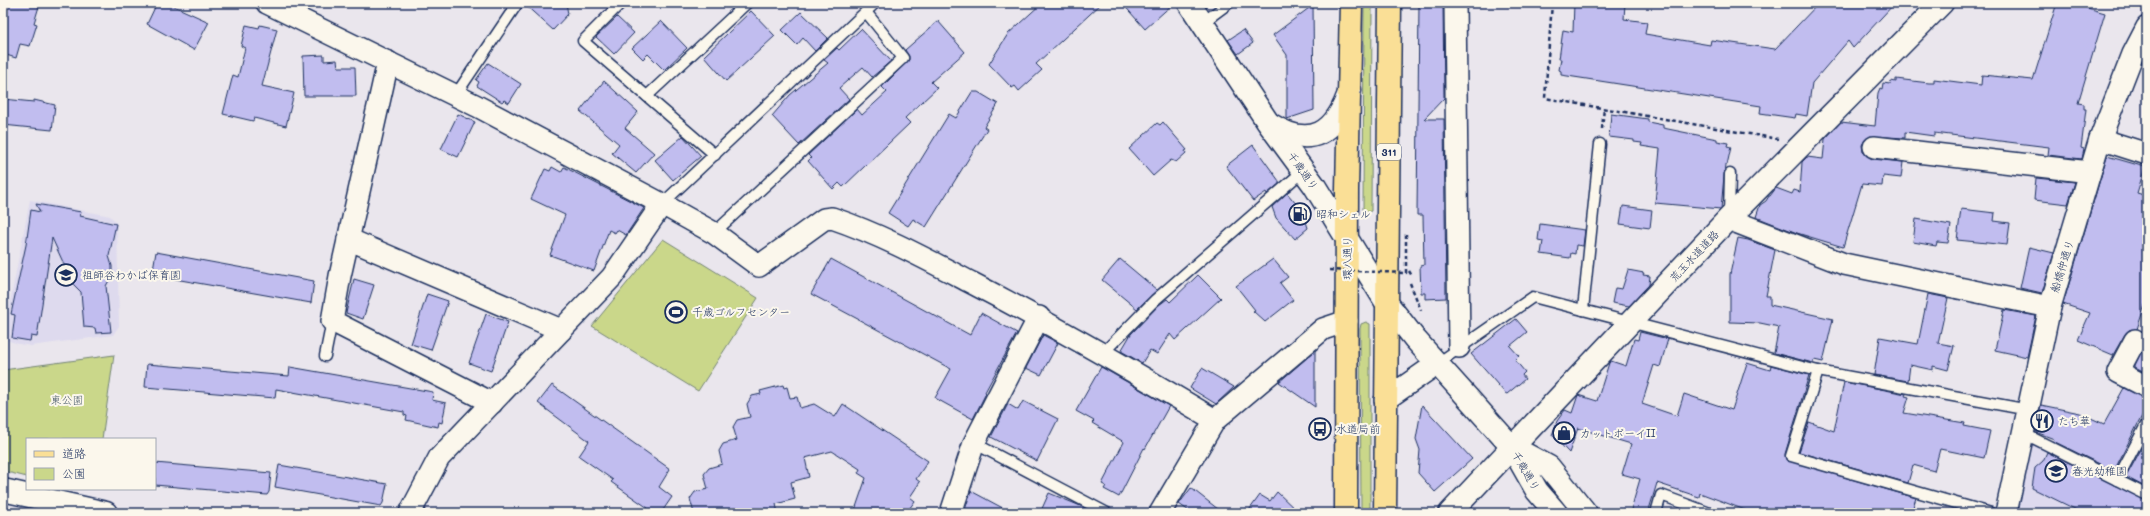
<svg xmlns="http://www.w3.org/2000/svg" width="2150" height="516" font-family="Mali,'Klee One',sans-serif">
  <rect width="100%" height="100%" fill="#eae6ed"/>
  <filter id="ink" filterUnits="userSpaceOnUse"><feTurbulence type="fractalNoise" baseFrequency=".025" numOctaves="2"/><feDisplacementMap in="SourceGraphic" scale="8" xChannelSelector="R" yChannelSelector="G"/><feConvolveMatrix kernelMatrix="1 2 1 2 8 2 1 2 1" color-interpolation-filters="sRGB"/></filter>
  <g filter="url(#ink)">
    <g fill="#dedaee">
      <path d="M30,200L110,216L115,221L117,224L119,326L113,335L31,346L19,344L3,339Z"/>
      <path d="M2031,442L2147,501V513H2011Z"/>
    </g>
    <g fill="#cad78a" stroke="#728374">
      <path d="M1364,3H1372L1371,211L1368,212L1363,210Z"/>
      <path d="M663,239L758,298L698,391L592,326Z"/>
      <path d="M1366,322L1370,324V513H1361L1360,329L1361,324Z"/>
      <path d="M114,355L102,439H27V477L3,471V370Z"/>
    </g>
    <g fill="#c1bdef" stroke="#1b2f5e">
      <path d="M3,3H40L34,23L37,24L30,46L20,44L16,58L3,54Z"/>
      <path d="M157,3H167L209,22L194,50L147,24Z"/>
      <path d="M523,3H566L568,14L553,30Z"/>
      <path d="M1042,3H1102L1036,64L1042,70L1019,91L1015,86L1012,88L989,64L1008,34Z"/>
      <path d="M1122,3H1174L1145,29Z"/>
      <path d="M1419,3H1443L1444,98L1424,119H1444L1446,298L1425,299V293H1421L1420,266L1424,265L1423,215H1417Z"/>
      <path d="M1574,3H1625L1624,19L1647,22L1645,34L1710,45L1711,40L1775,49L1818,4L1822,8L1826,3H1895L1853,48L1848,41L1812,83L1807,116L1796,114L1795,118L1760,113L1761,106L1561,75V71L1559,70L1561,59H1559L1563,30L1573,32Z"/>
      <path d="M2059,3H2085L2084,7L2105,13L2078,103L2084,104V109H2086L2081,148L2084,149L2082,159L2048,155L2049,147L1934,133V136L1905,132V138L1870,136L1865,140L1862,145L1863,152L1872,159L1903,162L1901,178L1883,176L1882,186L1862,184L1843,247L1797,233L1756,217L1760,205L1766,201L1769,196H1770L1776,188L1792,194L1794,190L1800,192L1802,162L1807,157L1823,159L1825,139L1841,122L1875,126L1878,93L1880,88L1882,89L1883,83L1890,84L1891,81L1896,82V79L1929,83H1934V79L1981,85L1982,75L2033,80L2056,6H2058Z"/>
      <path d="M1313,5L1314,110L1287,119V55L1273,35Z"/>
      <path d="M751,11L775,36L726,81L704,56Z"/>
      <path d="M801,12L828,38L815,51L803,38L797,45L782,30Z"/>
      <path d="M617,17L634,33L614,54L596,37Z"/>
      <path d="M661,21L687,48L664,70L648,54L643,59L632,48Z"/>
      <path d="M938,21L965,52L931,82L937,88L905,118L910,123L843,187L839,183L833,189L808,161L811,158L808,155L857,109L862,115L887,92L882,87L909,60V56L905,50Z"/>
      <path d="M246,25L259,28L260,25L277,29L262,86L294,93L286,126L254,118L253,121L223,114L233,75L238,77L245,48L241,46Z"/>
      <path d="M861,29L891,61L872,77L863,67L839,88L849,99L799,145L772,116L790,95L828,63L824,60L837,48L839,50Z"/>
      <path d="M1243,30L1253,43L1238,54L1228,40Z"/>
      <path d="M324,55V61L337,60L338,67H355L356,96H304L303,56Z"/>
      <path d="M488,63L521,84L509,103L504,100L502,102L477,86L479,82L476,80Z"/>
      <path d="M604,81L638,112L625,128L654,153L636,173L612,153L619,144L580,111Z"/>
      <path d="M972,92H978L998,104L984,127L987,129L926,227L913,219L908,226L888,213L949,114L956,118Z"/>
      <path d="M3,99L34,102V100L55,105L52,130L3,125Z"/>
      <path d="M458,114L475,122L458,157L441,149Z"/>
      <path d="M1611,114L1648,119V122L1663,125V128L1717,139V141L1728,143L1727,146L1731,147L1727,165H1725L1721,209L1655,203L1660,149L1641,146L1642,143L1634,142V140L1609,137Z"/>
      <path d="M1163,122L1187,150L1185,151L1186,153L1176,162L1171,160L1153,176L1129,149L1157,123L1160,125Z"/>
      <path d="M683,136L701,156L673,180L655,160Z"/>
      <path d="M1253,145L1279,181V184L1267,194L1266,192L1253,201L1226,166Z"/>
      <path d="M2107,156L2145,167L2137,193L2147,196V299L2137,329L2129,330L2125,334L2113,355L2078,340L2090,313L2063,304Z"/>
      <path d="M552,167L561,172L564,167L644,208L626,235L617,230L615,233L609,230L594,271L550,255L565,215L531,199L545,169L550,171Z"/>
      <path d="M2036,178L2075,182L2068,204L2034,200Z"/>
      <path d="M1287,193L1303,212L1308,228L1295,239L1276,218L1272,207Z"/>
      <path d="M36,204L81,212L80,216L116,224L109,256L112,266V275L106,286L111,332L96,333L95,328L84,327L81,292L73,284L52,238L37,337L31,336L30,341L12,338L15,315L11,314L26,245L31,210L40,212Z"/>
      <path d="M1623,206L1652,210L1650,228L1620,224Z"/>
      <path d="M1961,209L1995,213L1994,221L2010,223L2007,245L1957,240Z"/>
      <path d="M1916,219L1951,225L1948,243L1937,242L1936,246L1913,242Z"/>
      <path d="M1540,224L1585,230L1583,246L1576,245L1575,254L1571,253L1570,258L1541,254L1543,241L1538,240Z"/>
      <path d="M1738,238L1748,240L1775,250L1766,296H1770V305L1833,319L1823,362L1814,360L1813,363L1774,353L1779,327L1760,323L1730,322V274Z"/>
      <path d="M2029,247L2054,253L2042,293L2020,288Z"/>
      <path d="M156,252L314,281L311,303L152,275Z"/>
      <path d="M831,259L970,335L981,313L1017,333L985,392L986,393L973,419L935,398L951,369L811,294Z"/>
      <path d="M1120,259L1157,290L1137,309L1102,280Z"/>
      <path d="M1273,259L1288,277L1280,283L1293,300L1265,322L1253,311L1255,310L1236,286Z"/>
      <path d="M1628,270L1644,273L1643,275L1650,276L1649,285L1629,306L1612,303L1615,288L1622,289Z"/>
      <path d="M1198,275L1221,298L1175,340L1170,334L1157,354L1150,350L1142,363L1121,351L1131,334L1159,305L1167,299L1170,302Z"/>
      <path d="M354,279L374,285L363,319L346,313Z"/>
      <path d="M427,294L448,301L431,350L411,344Z"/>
      <path d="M1928,294L1948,298L1938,343L1954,346L1948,370L1933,366V370L1910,365L1908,381L1874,375L1880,337L1918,344Z"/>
      <path d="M2004,310L2036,316L2027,357L1995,350Z"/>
      <path d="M486,314L508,322L491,371L469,363Z"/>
      <path d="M1516,319L1527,332L1510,346L1519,356L1515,360L1525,372L1522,375L1525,379L1507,394L1505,393L1471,354Z"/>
      <path d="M1640,332L1668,339L1660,367L1654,365L1642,404L1677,416L1684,394L1732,410L1747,363L1770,370L1771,365L1809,375L1785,454L1786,460L1916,498L1911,513H1753L1700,493L1699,497L1657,483L1648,513H1630L1640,479L1622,474L1631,444L1578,428L1569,453L1552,435L1557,421L1565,410L1572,413L1578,395L1597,401L1609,363L1611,361L1626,366L1634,339L1638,340Z"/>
      <path d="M1043,335L1058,343L1041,375L1026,368Z"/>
      <path d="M2146,342H2147V373L2135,367V365Z"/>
      <path d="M1315,351V407L1279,382Z"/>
      <path d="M147,364L289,376L290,367L433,392L432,400L446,403L442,423L439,422L438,427L406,420L407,416L404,415V412L276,389L275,398L145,387Z"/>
      <path d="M1101,367L1169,406L1145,449L1144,448L1119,497L1104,489L1106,486L1102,484L1124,442L1092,423L1094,421L1076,411Z"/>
      <path d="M1202,368L1234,387L1216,404L1190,388Z"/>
      <path d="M1844,382L1906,394L1905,396L1909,397L1904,413L1965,423L1964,426L1990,431L1984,458L1940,449L1934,471L1913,465L1908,483L1799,452L1809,422L1834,431Z"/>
      <path d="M552,385L670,469L659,487L672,497L661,513H655L611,482L613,480L579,456L589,441L538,403Z"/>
      <path d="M783,385L784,388L787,387L790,398L797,397L800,408L814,404L835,417L843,404L928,461L916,479L920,482L910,497L915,501L906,513H854L866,478L858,473L860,469L832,451L805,458L809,477L791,482L795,499L776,504L778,513H694L690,499L695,492L708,489L704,474L709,468L722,464L719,451L723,444L737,440L733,427L737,420L750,417L747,404L752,396L761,394L760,391Z"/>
      <path d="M2124,388L2147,399V406L2114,471L2053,441L2054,439L2036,432L2041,405L2080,413L2104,424Z"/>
      <path d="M1023,401L1058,419L1037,461L991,437L1008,404L1018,410Z"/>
      <path d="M1422,405L1472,459L1435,492L1418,473L1420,450L1416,439Z"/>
      <path d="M2145,442L2147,443V488L2126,477Z"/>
      <path d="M2047,452L2147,501V513H2083L2032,488L2035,468L2043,461Z"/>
      <path d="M155,463L271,473L269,492L267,495L155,485Z"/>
      <path d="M279,465L387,484L383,503L381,506L275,487Z"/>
      <path d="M1191,488L1223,513H1191L1189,511L1179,504Z"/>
      <path d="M971,491L1012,513H964Z"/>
      <path d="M1277,492L1299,513H1247L1260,495L1270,501Z"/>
      <path d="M1049,493L1083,507L1093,513H1040Z"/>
    </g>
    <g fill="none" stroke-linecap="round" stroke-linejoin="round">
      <g stroke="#1b2f5e" stroke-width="13">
        <g id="lane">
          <path d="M621,3L583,41L715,155"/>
          <path d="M1202,23L1229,3"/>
          <path d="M455,96L517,4"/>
          <path d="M647,96L747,3"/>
          <path d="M662,204L875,3"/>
          <path d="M1729,215L1730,174"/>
          <path d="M714,233L903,58L866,12"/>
          <path d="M1583,310L1600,144"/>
          <path d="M1103,353L1155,300L1303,171"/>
          <path d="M325,356L332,321"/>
          <path d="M1438,363L1533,297L1818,371L2029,410"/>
          <path d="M1818,371L1791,456L1991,513"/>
          <path d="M2023,433L2147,495"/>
          <path d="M974,443L1107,513"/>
          <path d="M2117,480L2147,423"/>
          <path d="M1656,513L1661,495L1710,513"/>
        </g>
      </g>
      <g stroke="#1b2f5e" stroke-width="24">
        <g id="street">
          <path d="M267,3L477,106L662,204L714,233L759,266L824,219L832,218C882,235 926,259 972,283C1055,326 1135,372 1215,420"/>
          <path d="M1455,3L1459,347"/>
          <path d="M388,62L340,276L332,321L492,403"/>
          <path d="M2100,139L2147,154"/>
          <path d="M1874,147L2090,172"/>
          <path d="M1728,219L1844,264L2050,307"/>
          <path d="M348,239L561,330"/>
          <path d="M2135,340L2118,372L2147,387"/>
          <path d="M1385,400L1438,363"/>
          <path d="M410,513L439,458L612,277L662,204"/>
          <path d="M951,513L974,443L1039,317"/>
          <path d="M1160,513L1215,420L1323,329L1347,321"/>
          <path d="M2006,513L2050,307L2100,139L2133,54L2147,27"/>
        </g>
      </g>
      <g stroke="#1b2f5e" stroke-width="25">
        <g id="secondary">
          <path d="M1189,3L1269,124L1314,185L1386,302L1415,339L1512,447L1537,491L1556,513"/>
          <path d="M1270,124C1311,150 1336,133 1350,90"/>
          <path d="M1512,447L1549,467L1586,513"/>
          <path d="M3,490L106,513"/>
          <path d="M1450,513L1728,219L1942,3"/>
        </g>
      </g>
      <g stroke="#1b2f5e" stroke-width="25">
        <g id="primary">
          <path d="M1346,513L1347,190L1351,3"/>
          <path d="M1385,513L1390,3"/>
        </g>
      </g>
      <g stroke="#1b2f5e" stroke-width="2.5" stroke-dasharray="4 3" stroke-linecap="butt">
        <path d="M1552,3L1545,98L1778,139"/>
        <path d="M1602,129L1604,108"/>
        <path d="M1409,271L1412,276"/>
        <path d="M1410,283L1421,310"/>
      </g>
      <use href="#lane" stroke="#fbf7ec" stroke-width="10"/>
      <use href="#street" stroke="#fbf7ec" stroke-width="21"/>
      <use href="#secondary" stroke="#fbf7ec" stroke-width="22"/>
      <use href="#primary" stroke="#fadf96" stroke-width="22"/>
      <path stroke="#1b2f5e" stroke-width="2.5" stroke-dasharray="4 3" stroke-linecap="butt" d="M1329,270L1406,273V234"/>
    </g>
  </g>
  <defs>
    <g id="fuel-ring" transform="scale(1.15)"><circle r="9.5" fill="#fbf7ec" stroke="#1b2f5e" stroke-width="1.5"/><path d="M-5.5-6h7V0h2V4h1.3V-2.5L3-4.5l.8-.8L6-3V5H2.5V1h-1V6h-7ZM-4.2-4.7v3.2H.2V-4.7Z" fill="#1b2f5e"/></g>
    <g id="school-ring" transform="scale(1.15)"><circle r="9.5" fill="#fbf7ec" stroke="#1b2f5e" stroke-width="1.5"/><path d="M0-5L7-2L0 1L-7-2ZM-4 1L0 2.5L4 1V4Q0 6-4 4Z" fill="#1b2f5e"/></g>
    <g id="stadium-ring" transform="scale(1.15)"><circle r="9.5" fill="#fbf7ec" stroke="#1b2f5e" stroke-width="1.5"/><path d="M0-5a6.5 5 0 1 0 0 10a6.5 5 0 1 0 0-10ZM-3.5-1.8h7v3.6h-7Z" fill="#1b2f5e"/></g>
    <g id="restaurant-ring" transform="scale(1.15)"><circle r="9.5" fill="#fbf7ec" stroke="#1b2f5e" stroke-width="1.5"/><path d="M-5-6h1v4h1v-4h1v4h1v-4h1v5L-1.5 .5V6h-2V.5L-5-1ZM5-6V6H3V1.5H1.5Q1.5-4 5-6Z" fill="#1b2f5e"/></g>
    <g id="bus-ring" transform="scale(1.15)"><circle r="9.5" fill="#fbf7ec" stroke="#1b2f5e" stroke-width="1.5"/><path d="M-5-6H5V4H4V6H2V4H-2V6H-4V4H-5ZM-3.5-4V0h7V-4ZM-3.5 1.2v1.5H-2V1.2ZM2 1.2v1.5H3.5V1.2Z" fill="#1b2f5e"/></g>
    <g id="shop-ring" transform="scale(1.15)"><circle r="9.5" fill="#fbf7ec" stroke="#1b2f5e" stroke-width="1.5"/><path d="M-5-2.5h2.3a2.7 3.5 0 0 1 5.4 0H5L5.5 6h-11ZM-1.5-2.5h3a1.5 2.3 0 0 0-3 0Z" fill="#1b2f5e"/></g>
  </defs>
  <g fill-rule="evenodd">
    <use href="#fuel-ring" x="1300" y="214"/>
    <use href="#school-ring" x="66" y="275"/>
    <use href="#stadium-ring" x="676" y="312"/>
    <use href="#restaurant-ring" x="2042" y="421"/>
    <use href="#bus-ring" x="1320" y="429"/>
    <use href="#shop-ring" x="1564" y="433"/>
    <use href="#school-ring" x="2056" y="471"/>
  </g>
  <g text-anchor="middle" stroke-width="4" stroke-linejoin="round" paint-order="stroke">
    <rect fill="#fbf7ec" stroke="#5e6b89" stroke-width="1" x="1377" y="144" width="24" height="16" rx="3"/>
    <g font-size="10" font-weight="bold" fill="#1b2f5e">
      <text x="1389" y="156">311</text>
    </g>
    <g font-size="11" fill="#1b2f5e" stroke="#fbf7ec">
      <text transform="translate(1303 171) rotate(55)" y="4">千歳通り</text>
      <text transform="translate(1694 256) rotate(-47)" y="4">荒玉水道道路</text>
      <text transform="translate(1347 258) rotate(-90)" y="4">環八通り</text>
      <text transform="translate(2062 266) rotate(-73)" y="4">船橋仲通り</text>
      <text transform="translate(1526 471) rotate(60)" y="4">千歳通り</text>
    </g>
    <g font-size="11" fill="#1b2f5e" stroke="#fbf7ec" text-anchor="start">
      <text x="1316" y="218">昭和シェル</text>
      <text x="82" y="279">祖師谷わかば保育園</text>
      <text x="692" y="316">千歳ゴルフセンター</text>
      <text x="2058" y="425">たち華</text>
      <text x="1336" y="433">水道局前</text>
      <text x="1580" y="437">カットボーイII</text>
      <text x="2072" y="475">春光幼稚園</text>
    </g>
    <g font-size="11" fill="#475969" stroke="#fbf7ec">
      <text x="67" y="404">東公園</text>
    </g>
  </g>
  <rect width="2150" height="516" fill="none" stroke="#fbf7ec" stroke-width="16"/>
  <rect x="8" y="8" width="2134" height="500" fill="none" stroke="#1b2f5e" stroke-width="1.5" filter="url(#ink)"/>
  <rect x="26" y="438" width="130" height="52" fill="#fbf7ec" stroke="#a1a7b3"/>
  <rect x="34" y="451" width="20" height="6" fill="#fadf96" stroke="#a1a7b3"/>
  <text x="62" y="458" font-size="12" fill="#1b2f5e">道路</text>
  <rect x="34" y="468" width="20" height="12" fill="#cad78a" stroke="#a1a7b3"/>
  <text x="62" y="478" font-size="12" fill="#1b2f5e">公園</text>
</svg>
